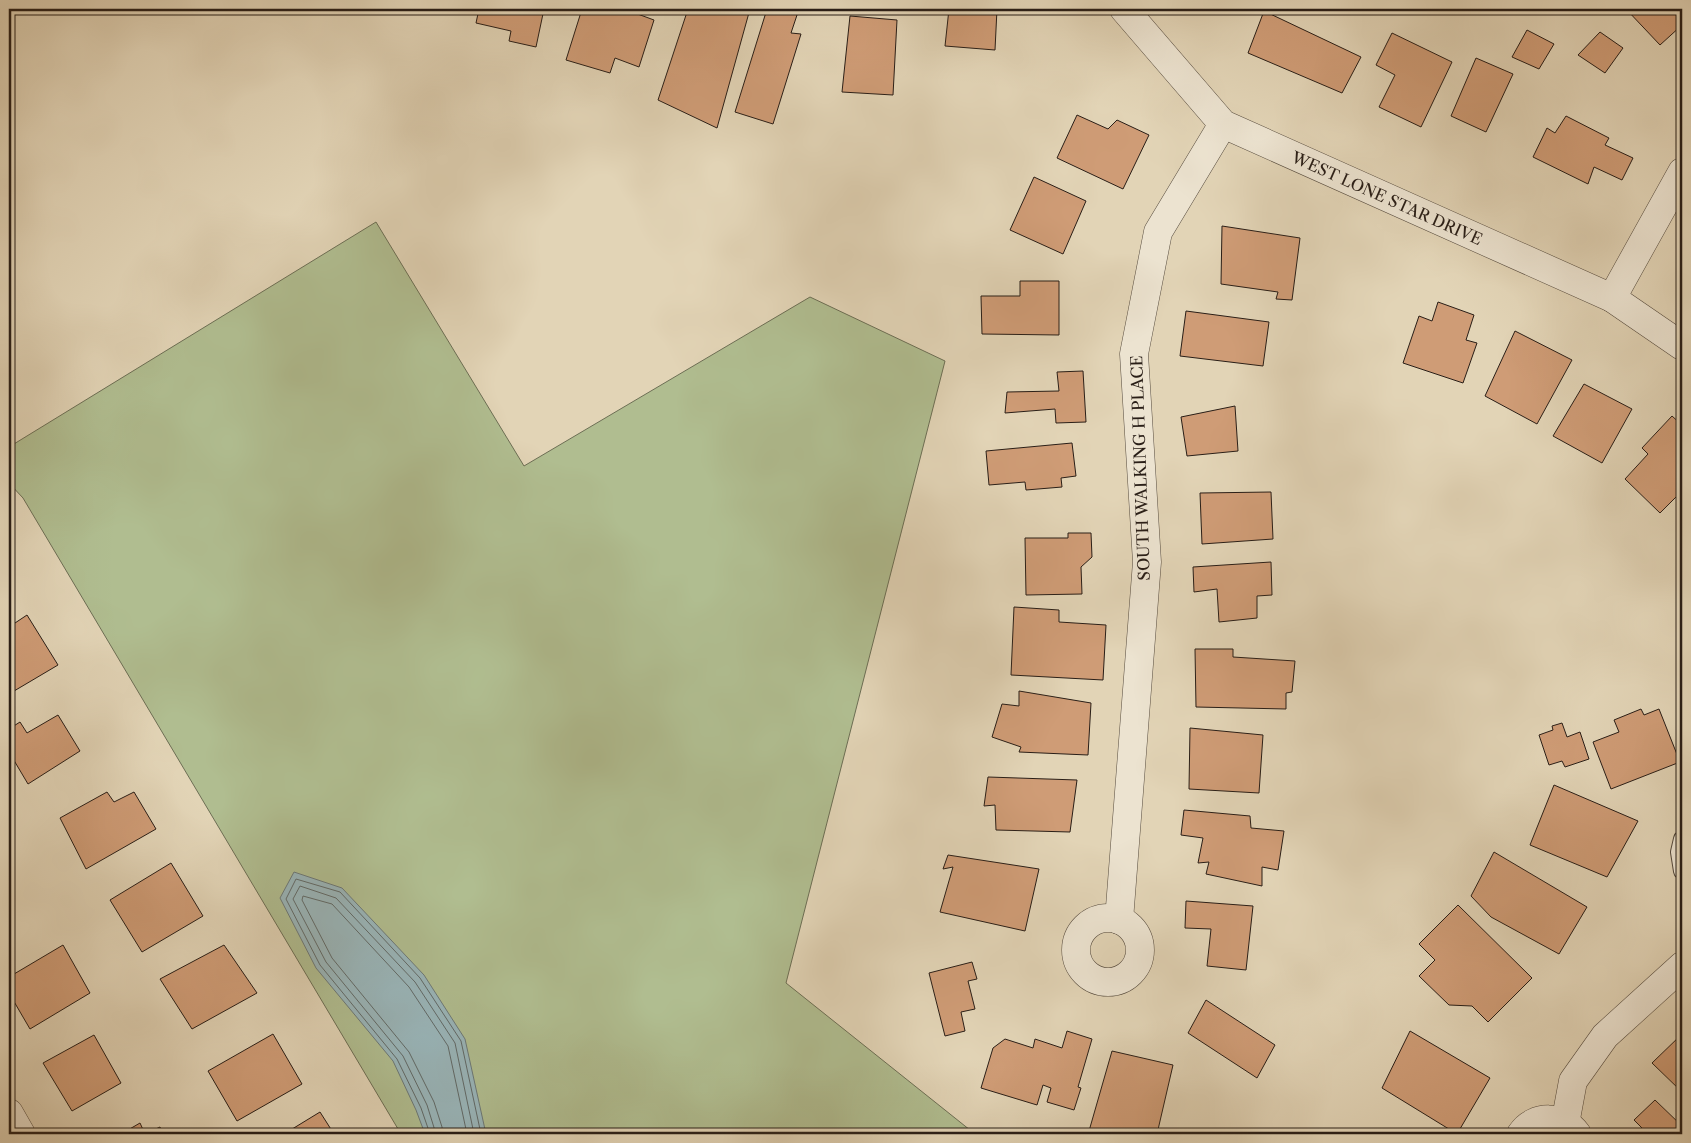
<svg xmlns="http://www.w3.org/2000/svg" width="1691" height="1143" font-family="'Libre Caslon Text',serif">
  <rect width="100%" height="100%" fill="#e2d4b6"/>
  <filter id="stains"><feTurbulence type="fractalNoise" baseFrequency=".004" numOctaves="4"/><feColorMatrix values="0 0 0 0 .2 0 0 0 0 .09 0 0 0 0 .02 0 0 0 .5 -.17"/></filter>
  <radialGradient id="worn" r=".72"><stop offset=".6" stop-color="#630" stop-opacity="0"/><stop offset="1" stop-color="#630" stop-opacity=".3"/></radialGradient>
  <path fill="#b0bd90" stroke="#6c6e54" d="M376,222L524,466L810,297L945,361L786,983L975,1134H401L23,498L9,483V447Z"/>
  <path fill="#99b5b9" stroke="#6c7978" d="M294,872L342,888L424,975L465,1039L486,1134H425L416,1110L393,1061L316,968L280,898Z"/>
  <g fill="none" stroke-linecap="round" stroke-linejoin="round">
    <g stroke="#616a68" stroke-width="1">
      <path d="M430,1134L421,1108L397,1059L320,965L286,899L296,879L340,892L420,978L461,1041L481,1134"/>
      <path d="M436,1134L427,1105L403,1056L326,962L293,899L300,886L336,898L415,982L455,1043L474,1134"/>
      <path d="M443,1134L442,1127L434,1102L409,1052L332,958L302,900L303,896L332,904L409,987L448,1046L467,1134"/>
    </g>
  </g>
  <g fill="#cf9c76" stroke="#291e17">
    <path d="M479,9H544L536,47L509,41L511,31L476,23Z"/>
    <path d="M582,9H624L654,20L639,67L615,58L610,73L566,60Z"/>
    <path d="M688,9H699L711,12V9H750L717,128L658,100Z"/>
    <path d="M767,9H799L791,33L801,34L773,124L735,112Z"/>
    <path d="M949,9H997L995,50L945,46Z"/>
    <path d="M1626,9H1682V25L1660,45Z"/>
    <path d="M1264,11L1361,57L1342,93L1248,53Z"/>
    <path d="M850,16L897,20L893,95L842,92Z"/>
    <path d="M1527,30L1554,44L1539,69L1512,57Z"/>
    <path d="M1600,32L1623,48L1605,73L1578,55Z"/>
    <path d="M1392,33L1452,62L1421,127L1379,107L1395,75L1376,65Z"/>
    <path d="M1476,58L1513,74L1486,132L1451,116Z"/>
    <path d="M1077,115L1108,129L1117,120L1149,135L1123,189L1057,158Z"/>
    <path d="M1566,116L1609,138L1605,145L1633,158L1622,180L1594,167L1588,184L1533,157L1547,128L1555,133Z"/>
    <path d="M1034,177L1086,201L1063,254L1010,230Z"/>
    <path d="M1222,226L1300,238L1292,300L1276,299L1278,292L1221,284Z"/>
    <path d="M1020,281H1059V335L982,334L981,296H1020Z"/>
    <path d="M1438,302L1474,315L1466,340L1477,343L1463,383L1403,363L1419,316L1432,321Z"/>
    <path d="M1186,311L1269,322L1263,366L1180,356Z"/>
    <path d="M1515,331L1572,360L1537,424L1485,396Z"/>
    <path d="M1083,371L1086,422L1056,423L1055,409L1005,413L1007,392L1059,391L1057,372Z"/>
    <path d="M1584,384L1632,409L1602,463L1553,436Z"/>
    <path d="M1235,406L1238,451L1187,456L1181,417Z"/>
    <path d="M1672,416L1682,425V491L1660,513L1625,479L1648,454L1642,448Z"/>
    <path d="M1072,443L1076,476L1061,478L1062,487L1026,490L1025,482L989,485L986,451Z"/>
    <path d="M1271,492L1273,539L1202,544L1200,493Z"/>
    <path d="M1068,533H1091L1092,557L1081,567L1082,594L1026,595L1025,538H1068Z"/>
    <path d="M1271,562L1272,595L1257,596V618L1219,622L1217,589L1194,592L1193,567Z"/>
    <path d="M1014,607L1059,610V622L1106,625L1103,680L1011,675Z"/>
    <path d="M27,615L58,665L9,694V627Z"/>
    <path d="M1195,649H1233V657L1295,661L1292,692L1286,693V709L1196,707Z"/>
    <path d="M1019,691L1091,703L1088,755L1019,752L1021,747L992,737L1002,704L1019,706Z"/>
    <path d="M1641,709L1644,715L1659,709L1680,762L1611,789L1593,742L1619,732L1614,720Z"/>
    <path d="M58,715L80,751L28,784L9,752V729L20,722L27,733Z"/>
    <path d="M1562,723L1567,737L1580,732L1589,759L1565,767L1562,761L1549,765L1539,735L1553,730L1552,726Z"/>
    <path d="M1190,728L1263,735L1259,793L1189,789Z"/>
    <path d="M988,777L1077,780L1070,832L996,830L995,805L984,806Z"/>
    <path d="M1554,785L1638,821L1607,877L1530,845Z"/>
    <path d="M107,792L114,802L134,792L156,829L86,869L60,818Z"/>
    <path d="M1184,810L1250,816L1251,828L1284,831L1278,870L1262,867V886L1206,874L1209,862L1198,863L1203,838L1181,835Z"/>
    <path d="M1494,852L1587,907L1559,954L1491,917L1471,896Z"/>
    <path d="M948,855L1039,869L1025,931L940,912L953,867L943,869Z"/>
    <path d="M171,863L203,916L142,952L110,900Z"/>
    <path d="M1186,901L1253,906L1246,970L1207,966L1211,929L1185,928Z"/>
    <path d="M1458,905L1532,978L1488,1022L1472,1006L1449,1005L1419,976L1435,960L1419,944Z"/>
    <path d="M63,945L90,993L30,1029L9,993V977Z"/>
    <path d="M224,945L257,993L192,1029L160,979Z"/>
    <path d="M972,962L977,979L968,981L975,1009L961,1012L965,1031L945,1036L929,973Z"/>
    <path d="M1206,1000L1275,1045L1257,1078L1188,1033Z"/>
    <path d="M1067,1031L1092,1039L1078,1087L1081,1088L1074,1110L1047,1102L1051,1088L1043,1085L1037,1105L981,1088L993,1048L1005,1039L1033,1048L1035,1039L1062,1048Z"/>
    <path d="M1410,1031L1490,1078L1457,1134L1382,1088Z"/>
    <path d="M273,1034L302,1084L237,1121L208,1071Z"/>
    <path d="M1682,1034V1092L1652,1063Z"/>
    <path d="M94,1035L121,1083L72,1111L43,1063Z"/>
    <path d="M1112,1051L1173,1065L1157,1134H1107L1089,1131Z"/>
    <path d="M1655,1100L1682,1126V1134H1648L1634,1120Z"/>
    <path d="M320,1112L334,1134H284Z"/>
    <path d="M140,1123L145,1134H121Z"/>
    <path d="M160,1127L163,1134H145Z"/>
  </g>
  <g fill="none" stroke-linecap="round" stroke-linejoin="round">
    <g stroke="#574c3f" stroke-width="18">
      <path id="service" d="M1682,839L1679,852L1682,871"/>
    </g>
    <g stroke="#574c3f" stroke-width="29">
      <g id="minor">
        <path d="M1124,9L1223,124L1612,298L1682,346"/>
        <path d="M1612,298L1682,172"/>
        <circle cx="1108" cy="950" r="32"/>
        <path d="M1119,920L1147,562L1134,354L1158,232L1223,124"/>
        <path d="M9,1113L21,1134"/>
        <path d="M1565,1124L1573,1081L1605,1036L1682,966"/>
        <path d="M1521,1134C1534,1114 1564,1115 1577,1134"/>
      </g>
    </g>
    <use href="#service" stroke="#ece3d0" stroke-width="16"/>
    <use href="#minor" stroke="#ece3d0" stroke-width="28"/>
  </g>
  <g text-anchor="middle" stroke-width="4.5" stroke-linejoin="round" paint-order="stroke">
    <g font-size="16" fill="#291e17" stroke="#ece3d0">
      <text transform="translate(1387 198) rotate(24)" y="6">WEST LONE STAR DRIVE</text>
      <text transform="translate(1140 468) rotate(-92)" y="6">SOUTH WALKING H PLACE</text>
    </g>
  </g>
  <rect width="1691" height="1143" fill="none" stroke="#e2d4b6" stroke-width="30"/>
  <rect x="10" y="10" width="1671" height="1123" fill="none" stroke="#291e17" stroke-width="2.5"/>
  <rect x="15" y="15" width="1661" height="1113" fill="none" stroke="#291e17"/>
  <rect width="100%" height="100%" filter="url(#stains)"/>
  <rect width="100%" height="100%" fill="url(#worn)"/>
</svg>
